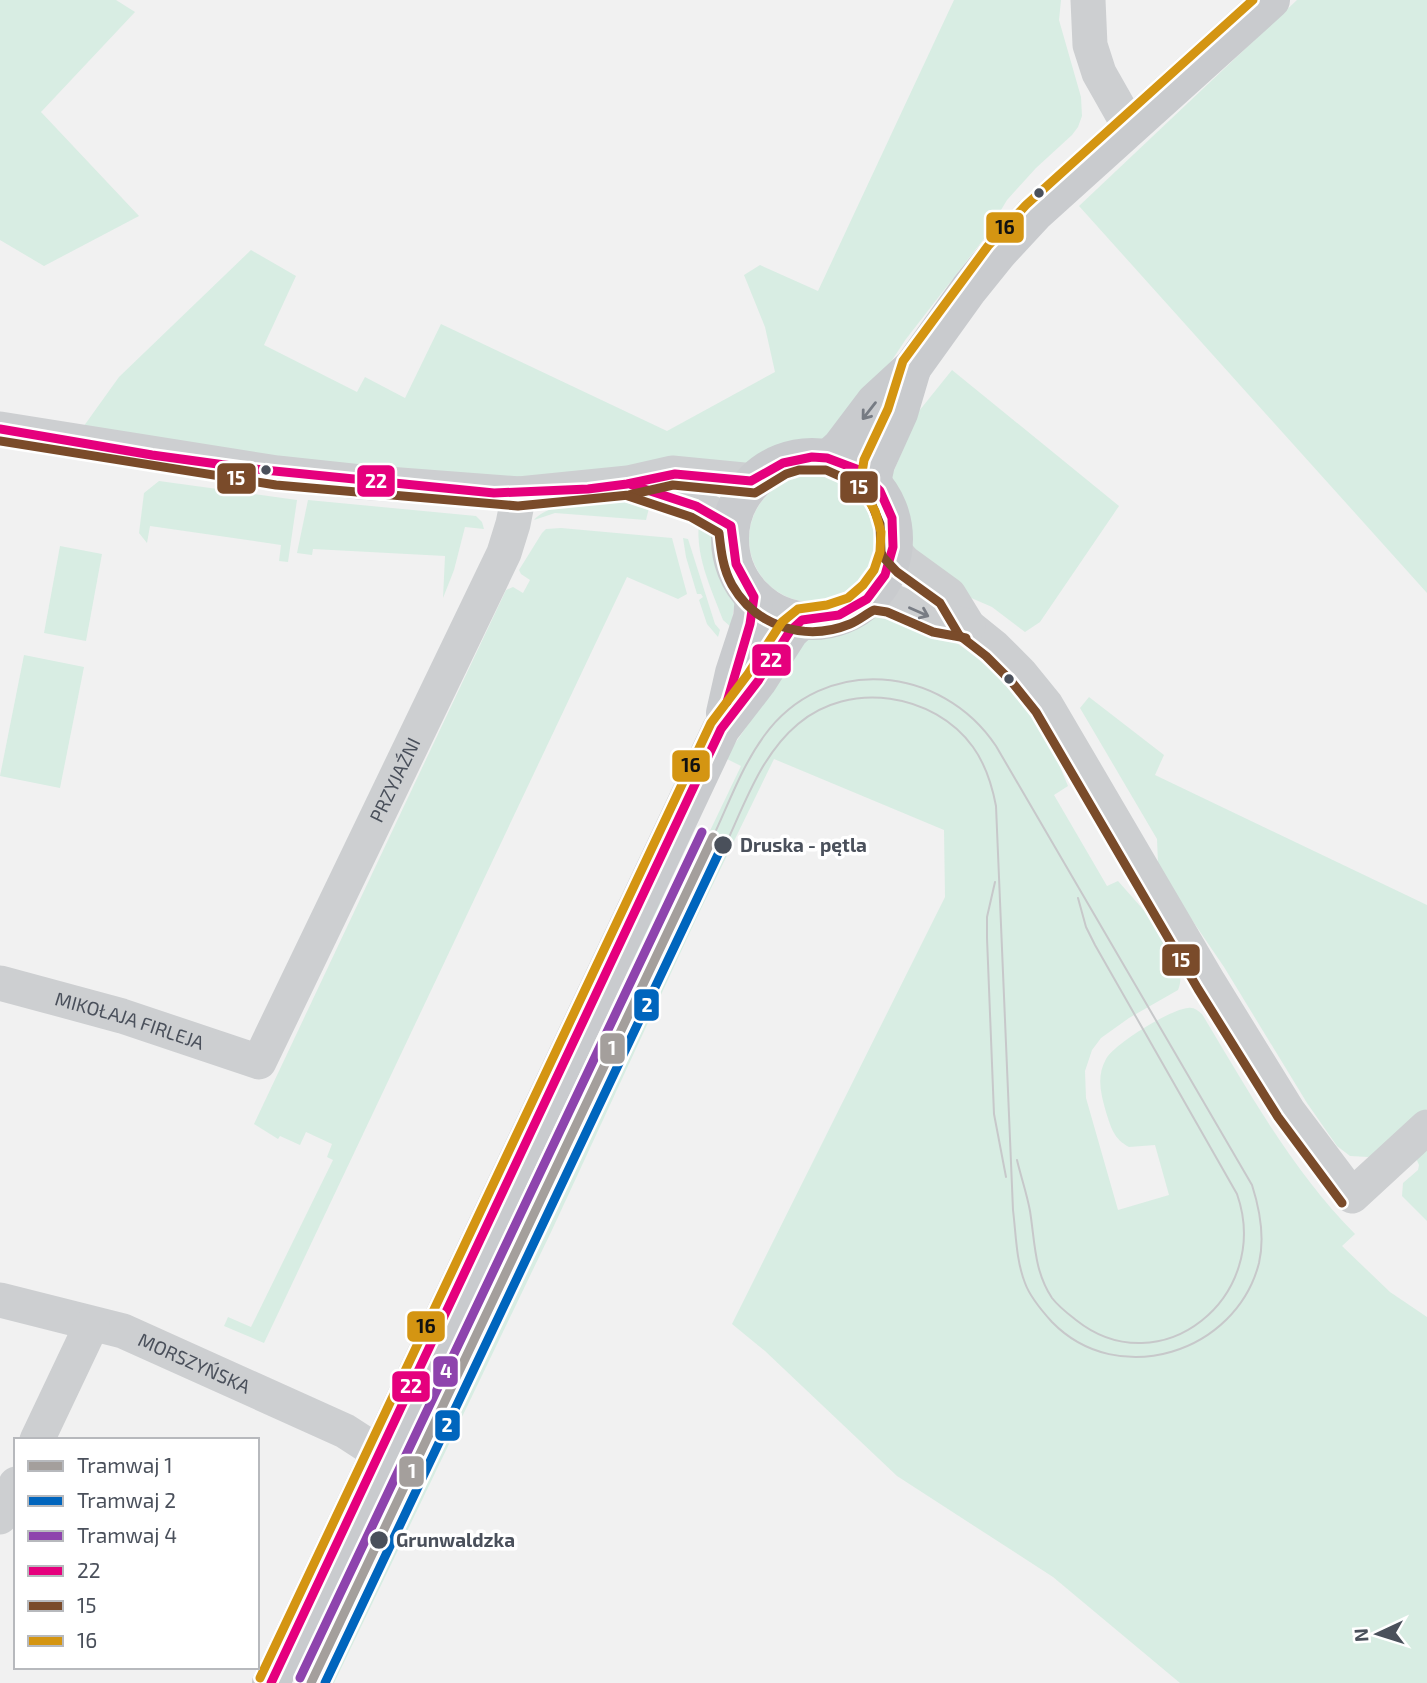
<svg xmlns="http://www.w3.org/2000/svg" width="1427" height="1683" font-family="'Exo 2',sans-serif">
  <rect width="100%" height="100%" fill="#f1f1f1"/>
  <g fill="#d8ede3">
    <path d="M0,0H116L135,12L41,112L139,216L44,266L0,240Z"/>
    <path d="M954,0H1061L1059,20L1081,97L1082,116L1078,127L1072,135L1036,168L1007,200L983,240L906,339L853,419L818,445L792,448L752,465L537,479L333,466L81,430L119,377L251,250L296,276L264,345L357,392L365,377L405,398L441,324L667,431L775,372L765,327L744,275L760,265L818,291Z"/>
    <path d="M1297,0H1427V593L1079,206Z"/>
    <path d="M952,370L1119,506L1040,622L1025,632L992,607L969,597L907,546L903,520L890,480L919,411Z"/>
    <circle cx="812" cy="539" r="63"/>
    <path d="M159,481L297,500L288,562L279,561L281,545L150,526L147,543L139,533L144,493Z"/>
    <path d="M308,500L476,516L482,522L484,529L465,527L454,570L443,598L445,556L313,549L312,555L297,553Z"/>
    <path d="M631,500L647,502L649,508L646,520L555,513L534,520C551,500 606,501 631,500Z"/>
    <path d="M700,517L714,532L722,564L736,594L731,627L723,620C711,588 693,552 700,517Z"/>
    <path d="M561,528L672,538L687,594L678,599L627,577L264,1343L224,1326L228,1317L251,1327L333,1160L327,1157L332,1144L306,1132L300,1145L280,1136L278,1139L254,1124L506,590L513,587L523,593L530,580L521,574L519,570L542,533L546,529Z"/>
    <path d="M683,538L688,539L715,624L720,630L718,637L707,624L699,600L703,597L701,594H697L686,557Z"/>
    <path d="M60,546L102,554L86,641L44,633Z"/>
    <path d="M880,613C895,617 911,620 926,626C967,642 1027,699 1047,737C1055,753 1061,770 1068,786L1054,795L1107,886L1118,881L1156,924C1168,939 1187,971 1178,990L1129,1018L1101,1038L1092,1050L1085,1071L1086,1098L1118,1210L1169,1195L1155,1145L1129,1147C1114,1139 1111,1128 1106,1112C1101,1094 1096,1077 1106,1059C1114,1044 1171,1009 1188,1008C1194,1007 1198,1011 1202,1014C1248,1090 1292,1171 1355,1234L1342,1246L1390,1292L1427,1317V1683H1180L1053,1577L897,1476L765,1351L732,1324L945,897L944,830L774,759L697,917L552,1230L334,1683H296L350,1571L354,1563L362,1566L399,1486L393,1482L626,977L658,899L674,906L741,766L725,758L810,634L842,627Z"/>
    <path d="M24,655L84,667L60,788L0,776Z"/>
    <path d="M1089,697L1164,755L1155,775L1427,905V1109L1384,1149L1375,1154L1368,1157L1350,1156L1337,1146L1307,1103L1224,967L1173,892L1158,863L1157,839L1080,708Z"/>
    <path d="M1427,1141V1221L1402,1196L1403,1183L1418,1170L1419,1165L1414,1153Z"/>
  </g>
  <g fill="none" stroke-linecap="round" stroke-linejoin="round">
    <g stroke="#cdcfd1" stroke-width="35">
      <path d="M1088,0L1090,45L1099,73L1129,126"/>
      <path d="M0,429L277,473L361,482L519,494L628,483L672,473L754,481"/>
      <path d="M632,484C666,495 702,503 731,526"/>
      <path d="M893,550L905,563L949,595L968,626L994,647L1020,673L1046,705L1209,983L1288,1111L1352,1196L1427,1127"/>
      <path d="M871,597L890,600L937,620L968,626"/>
      <path id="s1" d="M0,983L122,1016L259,1062L504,553L513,524L519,494"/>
      <path id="s2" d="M0,1300L123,1331L345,1431L379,1453"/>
      <path d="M37,1440L92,1324"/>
      <path d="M0,1517L16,1484"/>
    </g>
    <g stroke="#c9cbce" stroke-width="38">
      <circle cx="812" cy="539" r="82"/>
      <path d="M829,458L841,447L875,402L913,367L969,289L998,253L1034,214L1271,0"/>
      <path d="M872,482L876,464L899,413L912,369"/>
      <path d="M725,713L734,673L752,618L754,597"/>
      <path d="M271,1683L721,729L758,681L790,631L802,620"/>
    </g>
    <g stroke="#c7c8ca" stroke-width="2">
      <path d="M713,837C729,803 742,766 764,736C824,653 942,665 996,746L1252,1185C1260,1210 1265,1237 1259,1263C1236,1353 1118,1390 1052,1322C1042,1311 1030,1297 1025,1283C1016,1260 1016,1234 1013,1210L996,806C992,785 986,765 973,747C934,693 849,680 798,724C761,755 745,803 725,846"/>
      <path d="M995,882L987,917V938L994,1114L1006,1177"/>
      <path d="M1017,1160C1021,1177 1027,1194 1030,1211C1035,1242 1034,1271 1052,1298C1059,1307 1067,1313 1076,1320C1160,1387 1273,1297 1237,1194L1095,945L1086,927L1078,898"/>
    </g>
    <g stroke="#fff" stroke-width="14">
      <g id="bus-1">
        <path d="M0,429L152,455L254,469L494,493L588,489L627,484L675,474L751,481L783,463L812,457L827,458L859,470L880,491L892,518L893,547L885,575L867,599L839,615L802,620L790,631L758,681L721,729L271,1683"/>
        <path d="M632,485L696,506L731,526L736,564L754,597L750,624L727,702"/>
      </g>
    </g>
    <g stroke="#fff" stroke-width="14">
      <g id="bus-2">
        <path d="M0,441L276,485L518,506L629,495L673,485L755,493L786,474L799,470H826L853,482L863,490L870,500L880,524L881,552L883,557L897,572L940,603L959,635L986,656L1011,681L1036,712L1198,989L1278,1117L1342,1203"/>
        <path d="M628,496L691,517L719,533C721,551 723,569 732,585C756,627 806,642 850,624C858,621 866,614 874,610L887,612L933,632L966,638"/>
      </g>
    </g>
    <g stroke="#fff" stroke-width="14">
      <path id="bus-3" d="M260,1678L711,723L748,674L782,622L798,609L827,605L848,598L863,585L874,570L880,552L881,532L875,511L860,485L864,460L888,409L903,361L988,246L1026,205L1253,0"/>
    </g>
    <use href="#bus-1" stroke="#e5007d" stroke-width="9"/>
    <use href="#bus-2" stroke="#7a4b2a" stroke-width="9"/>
    <use href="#bus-3" stroke="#d49512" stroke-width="9"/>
    <g stroke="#fff" stroke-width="14">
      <path id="tram-1" d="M311,1683L713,837"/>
    </g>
    <g stroke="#fff" stroke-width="14">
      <path id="tram-2" d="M325,1683L724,842"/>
    </g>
    <g stroke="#fff" stroke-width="14">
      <path id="tram-3" d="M300,1678L702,832"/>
    </g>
    <use href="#tram-1" stroke="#a49f9c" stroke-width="9"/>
    <use href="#tram-2" stroke="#0065bd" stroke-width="9"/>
    <use href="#tram-3" stroke="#8e44ad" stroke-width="9"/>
  </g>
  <defs><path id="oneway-shaft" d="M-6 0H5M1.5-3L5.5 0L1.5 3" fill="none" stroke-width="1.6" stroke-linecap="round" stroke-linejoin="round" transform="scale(1.75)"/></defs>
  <use stroke="#767b83" href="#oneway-shaft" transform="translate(869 411) rotate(128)"/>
  <use stroke="#787c84" href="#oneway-shaft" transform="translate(919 612) rotate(24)"/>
  <g fill="#4a505b" stroke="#fff" stroke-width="2.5">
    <circle cx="1039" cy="193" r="6"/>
    <circle cx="266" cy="470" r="6"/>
    <circle cx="1009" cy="679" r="6"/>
    <circle cx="723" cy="845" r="10"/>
    <circle cx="379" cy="1540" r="10"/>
  </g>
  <g text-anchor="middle" stroke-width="7" stroke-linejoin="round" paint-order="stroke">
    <g font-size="19" fill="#4a505b" stroke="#fff">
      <text dy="7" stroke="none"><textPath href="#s1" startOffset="584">PRZYJAŹNI</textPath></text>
      <text dy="7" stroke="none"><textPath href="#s1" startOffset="135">MIKOŁAJA FIRLEJA</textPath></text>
      <text dy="7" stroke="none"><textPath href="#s2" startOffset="205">MORSZYŃSKA</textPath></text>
    </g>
    <g font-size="19" font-weight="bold" fill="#4a505b" stroke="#fff" text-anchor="start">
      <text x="740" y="852">Druska - pętla</text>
      <text x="396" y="1547">Grunwaldzka</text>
    </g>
  </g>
  <g stroke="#fff" stroke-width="2.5">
    <rect x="985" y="211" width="40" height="33" rx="7" fill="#d49512"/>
    <rect x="216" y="462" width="41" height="33" rx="7" fill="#7a4b2a"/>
    <rect x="356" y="464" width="40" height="34" rx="7" fill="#e5007d"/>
    <rect x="839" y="470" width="40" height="34" rx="7" fill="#7a4b2a"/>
    <rect x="751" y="643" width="41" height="34" rx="7" fill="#e5007d"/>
    <rect x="671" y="749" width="40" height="34" rx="7" fill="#d49512"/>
    <rect x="1161" y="943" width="40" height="34" rx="7" fill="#7a4b2a"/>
    <rect x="633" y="988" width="27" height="34" rx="7" fill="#0065bd"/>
    <rect x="599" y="1032" width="27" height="33" rx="7" fill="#a49f9c"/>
    <rect x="406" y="1310" width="40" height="33" rx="7" fill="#d49512"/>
    <rect x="432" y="1355" width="27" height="33" rx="7" fill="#8e44ad"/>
    <rect x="391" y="1370" width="40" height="33" rx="7" fill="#e5007d"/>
    <rect x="434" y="1409" width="27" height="33" rx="7" fill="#0065bd"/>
    <rect x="398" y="1455" width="27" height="33" rx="7" fill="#a49f9c"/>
  </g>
  <g font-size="19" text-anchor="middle" font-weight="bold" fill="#fff">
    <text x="236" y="485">15</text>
    <text x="376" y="488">22</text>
    <text x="859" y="494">15</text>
    <text x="771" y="667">22</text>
    <text x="1181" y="967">15</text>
    <text x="647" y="1012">2</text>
    <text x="612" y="1055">1</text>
    <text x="446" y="1378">4</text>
    <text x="411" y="1393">22</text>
    <text x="447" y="1432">2</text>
    <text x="412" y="1478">1</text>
  </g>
  <g font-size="19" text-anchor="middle" font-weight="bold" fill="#111">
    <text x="1005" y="234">16</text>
    <text x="691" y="772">16</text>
    <text x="426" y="1333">16</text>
  </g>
  <rect x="14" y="1438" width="245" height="231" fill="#ffffff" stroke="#b7b9bd" stroke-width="2"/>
  <rect x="28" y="1461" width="35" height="10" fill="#a49f9c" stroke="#b7b9bd" stroke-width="2"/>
  <text x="77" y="1473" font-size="21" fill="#4a505b">Tramwaj 1</text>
  <rect x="28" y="1496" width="35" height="10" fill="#0065bd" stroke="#b7b9bd" stroke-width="2"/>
  <text x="77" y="1508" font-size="21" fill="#4a505b">Tramwaj 2</text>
  <rect x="28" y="1531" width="35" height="10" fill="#8e44ad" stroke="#b7b9bd" stroke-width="2"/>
  <text x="77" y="1543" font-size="21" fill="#4a505b">Tramwaj 4</text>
  <rect x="28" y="1566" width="35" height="10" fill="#e5007d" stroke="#b7b9bd" stroke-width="2"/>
  <text x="77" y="1578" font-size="21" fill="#4a505b">22</text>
  <rect x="28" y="1601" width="35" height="10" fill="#7a4b2a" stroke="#b7b9bd" stroke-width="2"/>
  <text x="77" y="1613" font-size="21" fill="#4a505b">15</text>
  <rect x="28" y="1636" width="35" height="10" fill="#d49512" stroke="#b7b9bd" stroke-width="2"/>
  <text x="77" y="1648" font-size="21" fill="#4a505b">16</text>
  <g transform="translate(1378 1634) rotate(266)" stroke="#ffffff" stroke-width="5" paint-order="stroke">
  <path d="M0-5L12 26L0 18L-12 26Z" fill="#4a505b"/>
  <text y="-10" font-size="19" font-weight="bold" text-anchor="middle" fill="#4a505b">N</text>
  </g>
</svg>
